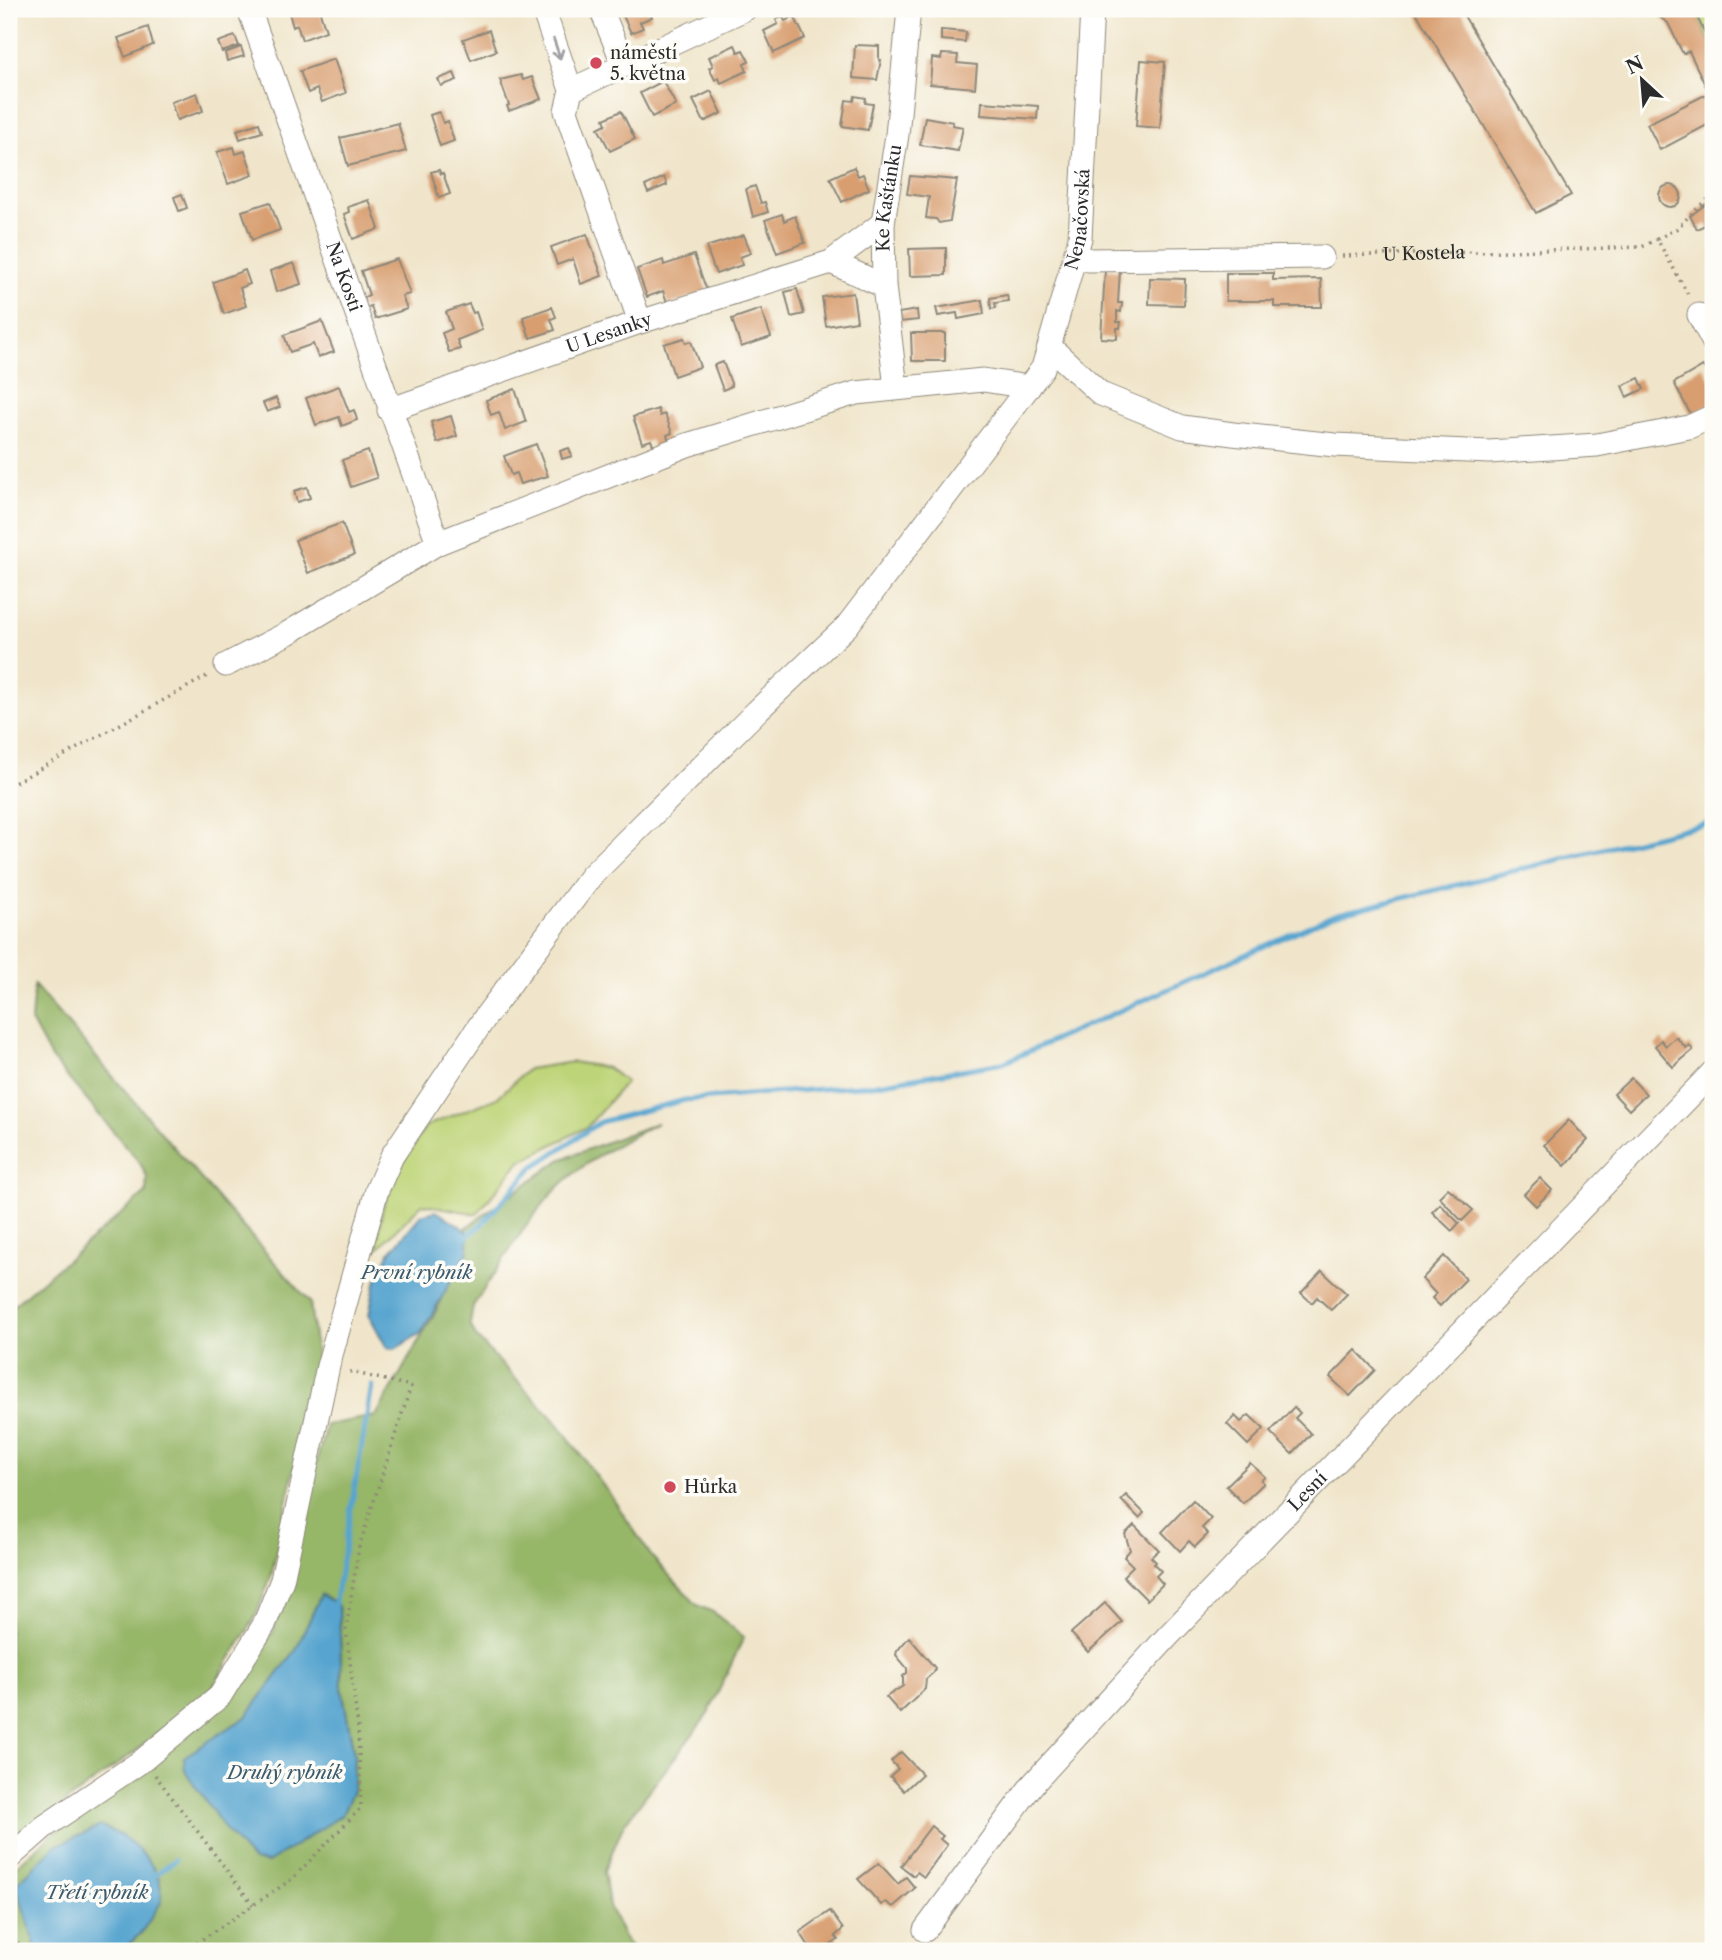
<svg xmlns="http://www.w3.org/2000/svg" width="1722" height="1960" font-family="'Libre Caslon Text',serif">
  <rect width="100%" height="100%" fill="#fdfcf7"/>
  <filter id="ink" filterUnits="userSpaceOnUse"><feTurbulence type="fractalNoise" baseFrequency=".0143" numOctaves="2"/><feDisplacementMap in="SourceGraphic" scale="14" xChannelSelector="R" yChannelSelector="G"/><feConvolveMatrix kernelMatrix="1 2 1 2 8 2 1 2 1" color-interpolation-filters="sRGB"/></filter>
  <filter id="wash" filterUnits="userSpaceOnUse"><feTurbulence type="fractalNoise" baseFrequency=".00686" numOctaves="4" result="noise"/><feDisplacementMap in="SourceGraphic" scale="28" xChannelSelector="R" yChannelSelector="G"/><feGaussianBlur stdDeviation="1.57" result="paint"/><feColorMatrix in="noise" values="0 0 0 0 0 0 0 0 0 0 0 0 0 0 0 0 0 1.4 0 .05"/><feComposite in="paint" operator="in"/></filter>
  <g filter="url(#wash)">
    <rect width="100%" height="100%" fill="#f0e5ca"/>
    <g fill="#bed478" stroke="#748052" stroke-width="2">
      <path d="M1693,9H1713V48L1695,11Z"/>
      <path d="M572,1062L608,1068L626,1082L587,1127L519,1162L477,1214L422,1204L376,1250L383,1207L405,1158L426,1126L497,1098L528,1069Z"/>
    </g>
    <g fill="#96b668" stroke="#60704a" stroke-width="2" fill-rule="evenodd">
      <path d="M34,985L226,1208L310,1302L317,1363L271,1577L254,1620L212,1688L136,1751L9,1843V1309L146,1193L147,1177L140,1163L51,1058L31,1021Z"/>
      <path d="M657,1123C625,1140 594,1156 566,1180C530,1212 500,1267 473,1306L470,1324L476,1337L559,1425L613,1499L652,1557L697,1605L713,1612L744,1637L708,1714L624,1824L604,1871L609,1906L626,1942L634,1951H121L141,1933L16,1884L37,1951H9V1872L50,1836L228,1703L274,1630L326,1425L376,1416L437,1309L468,1233L464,1229L560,1160ZM321,1595L336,1603L339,1609L342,1688L354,1755L185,1757L246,1717L296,1650Z"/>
    </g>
    <g fill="#56a4cf" stroke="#40687d" stroke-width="2">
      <path d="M436,1211L459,1225L468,1233V1252L421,1333L395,1349L387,1348L369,1315L375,1284L389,1253L421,1215Z"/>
      <path d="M321,1595L336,1603L339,1609L342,1688L354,1755L353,1791L342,1815L268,1863L253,1861L227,1832L185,1771L184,1757L246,1717L296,1650Z"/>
      <path d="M101,1826C128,1837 143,1850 157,1874C161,1881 161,1894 162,1901L141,1933L121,1951H37L16,1884L55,1846Z"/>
    </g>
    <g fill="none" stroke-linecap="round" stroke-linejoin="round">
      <g stroke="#56a4cf" stroke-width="5">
        <path d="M465,1238L482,1224L532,1168L600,1122L685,1100L872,1085L1003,1063L1334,915L1713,822"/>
        <path d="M334,1607L372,1386"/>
        <path d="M152,1877L175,1860"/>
      </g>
    </g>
    <g id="blocks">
      <g fill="#d89e70">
        <path d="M291,9H319L326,31L302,40L297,25L293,27L289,13L292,11Z"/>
        <path d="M620,9H648L652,17L640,22L643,28L631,33Z"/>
        <path d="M1414,9H1460L1571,195L1536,213Z"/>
        <path d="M1657,9H1693L1713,49V122L1660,150L1647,124L1709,93L1689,51L1683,54L1668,23L1661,18Z"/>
        <path d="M782,16L785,21L794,16L805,38L774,53L764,31L778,24L776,20Z"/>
        <path d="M148,27L153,45L125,57L118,38Z"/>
        <path d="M489,30L496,51L471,60L463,39Z"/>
        <path d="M941,30L966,32L965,42L941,40Z"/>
        <path d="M235,36L239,46L222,52L218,42Z"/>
        <path d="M735,45L738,52L743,50L749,61L744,64L747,71L721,83L719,78L715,80L709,68L713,66L709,57Z"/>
        <path d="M855,45L879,46V60H881L877,80L853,78Z"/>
        <path d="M241,47L244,56L227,61L225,53Z"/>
        <path d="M942,54L958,55L957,63L977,65L975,88L930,84L932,58L941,59Z"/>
        <path d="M334,59L346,93L322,102L317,89L308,93L300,71Z"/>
        <path d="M1141,60L1165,62L1160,128L1136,126Z"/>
        <path d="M454,73L457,80L441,86L438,79Z"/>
        <path d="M521,75L523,80L532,77L541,99L509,111L507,106L509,105L500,80Z"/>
        <path d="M663,81L676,105L652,117L640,93Z"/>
        <path d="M711,91L722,113L704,122L693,100Z"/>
        <path d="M197,93L203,111L177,120L171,102Z"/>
        <path d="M855,96L866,98L865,103L873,104L868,130L842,126L846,100L854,101Z"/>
        <path d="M982,102L1038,106L1037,119L981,115Z"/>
        <path d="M621,111L635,139L610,151L598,128L606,124L604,119Z"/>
        <path d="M439,112L443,123L448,121L454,141L440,146L430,115Z"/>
        <path d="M925,117L953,122L952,125L963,127L958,151L920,145Z"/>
        <path d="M259,123L262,132L240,139L237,130Z"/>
        <path d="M398,123L406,151L348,166L340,138Z"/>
        <path d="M234,147L236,154L245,151L253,175L228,184L217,152Z"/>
        <path d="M854,167L858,176L863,174L869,189L842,202L830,178Z"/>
        <path d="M439,170L441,174L443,173L450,194L439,198L431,172Z"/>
        <path d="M910,176L957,180L950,221L939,223L936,219L926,218L929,197L907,194Z"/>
        <path d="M664,177L667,185L648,193L645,186Z"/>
        <circle cx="1670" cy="196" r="11"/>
        <path d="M755,186L761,203L765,202L768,212L753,217L746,189Z"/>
        <path d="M182,194L187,208L179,211L174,197Z"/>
        <path d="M1713,199V235L1707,224L1697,229L1690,216Z"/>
        <path d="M369,200L379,229L353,239L344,214L349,212L348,207Z"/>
        <path d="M270,202L280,230L252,240L242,211Z"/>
        <path d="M782,214L784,221L795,216L805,243L777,253L765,220Z"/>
        <path d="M587,234L602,276L581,284L573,259L557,265L551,247Z"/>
        <path d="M744,235L751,253L740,257L742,265L716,274L706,247Z"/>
        <path d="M946,248V275L910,276L909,249Z"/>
        <path d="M694,255L707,291L668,305L663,291L647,297L637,269L663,260L664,265Z"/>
        <path d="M397,259L410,294L402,296L407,309L375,319L371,306L363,309L360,299L369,295L361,271Z"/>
        <path d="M294,263L301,284L276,292L270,271Z"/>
        <path d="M245,270L250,284L240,288L246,306L224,314L213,282Z"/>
        <path d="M1105,270H1120L1118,303H1122L1121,312L1117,311V322H1121L1120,328H1117V339L1101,338Z"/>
        <path d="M1226,273H1273V280L1321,279L1322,307H1274V301H1226Z"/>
        <path d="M1150,278L1185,279L1184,305L1149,304Z"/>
        <path d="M797,289L804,314L791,317L785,292Z"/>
        <path d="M853,293L857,321L826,326L822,297Z"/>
        <path d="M1007,295L1008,301L995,303L996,308L991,309L990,298Z"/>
        <path d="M982,300L984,314L958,319L957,313L938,316L936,308Z"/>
        <path d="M469,304L473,313L476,312L482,330L457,340L460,349L449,352L442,333L452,329L446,312Z"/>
        <path d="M552,307L556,317L551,319L555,330L530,338L523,317Z"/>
        <path d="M761,309L771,337L741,347L732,319Z"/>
        <path d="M917,310L918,320L900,322L899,313Z"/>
        <path d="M322,321L334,352L318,357L313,344L290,352L284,335Z"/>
        <path d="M911,333H945V361H912Z"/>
        <path d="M684,338L686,343L691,341L700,367L674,376L664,344Z"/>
        <path d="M723,362L732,386L723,390L714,365Z"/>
        <path d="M1703,366L1713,384V403L1691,415L1674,383Z"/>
        <path d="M1639,378L1644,389L1627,397L1622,386Z"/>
        <path d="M339,386L349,412L354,410L357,420L342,426L339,417L316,425L306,398Z"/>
        <path d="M515,389L526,422L505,430L499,412L491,415L486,400Z"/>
        <path d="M276,398L280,407L267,412L263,403Z"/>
        <path d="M658,409L660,416L665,414L672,433L667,435L671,448L656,453L651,440L642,443L633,417Z"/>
        <path d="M451,416L457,436L437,443L431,422Z"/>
        <path d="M536,444L548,476L520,484L516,473L511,475L504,456Z"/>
        <path d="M569,448L572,456L562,459L560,451Z"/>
        <path d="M368,451L377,478L351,487L342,460Z"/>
        <path d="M307,487L310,498L297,502L294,491Z"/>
        <path d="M342,523L354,555L308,573L295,540Z"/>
        <path d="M1676,1037L1686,1048L1689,1045L1693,1050L1673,1067L1655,1046L1661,1040L1666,1046Z"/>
        <path d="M1631,1078L1646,1094L1629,1110L1614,1094Z"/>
        <path d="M1569,1120L1588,1140L1565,1166L1544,1145Z"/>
        <path d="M1540,1178L1552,1190L1536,1206L1524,1194Z"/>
        <path d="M1448,1188L1473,1210L1462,1221L1439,1197Z"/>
        <path d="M1440,1204L1459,1223L1452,1231L1432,1212Z"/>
        <path d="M1444,1256L1466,1279L1440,1306L1432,1298L1436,1294L1422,1279Z"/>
        <path d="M1322,1271L1347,1294L1331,1310L1317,1297L1312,1303L1301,1293Z"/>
        <path d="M1356,1350L1375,1370L1350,1396L1330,1377Z"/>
        <path d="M1294,1407L1300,1413L1295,1418L1311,1434L1292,1454L1270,1432Z"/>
        <path d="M1249,1415L1264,1429L1248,1445L1227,1424L1235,1416L1241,1422Z"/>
        <path d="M1250,1463L1265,1477L1261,1480L1264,1483L1243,1503L1226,1486Z"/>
        <path d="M1126,1495L1144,1513L1139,1518L1121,1500Z"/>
        <path d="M1193,1500L1211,1519L1202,1528L1208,1534L1195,1547L1189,1541L1180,1551L1162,1532Z"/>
        <path d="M1134,1525L1159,1550L1151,1557L1156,1562L1154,1564L1161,1571L1156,1576L1163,1584L1147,1600L1123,1576L1133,1566L1124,1557L1130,1550L1125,1534Z"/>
        <path d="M1105,1603L1122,1622L1088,1652L1071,1633Z"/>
        <path d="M909,1637L935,1668L934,1672L926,1679L925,1689L900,1713L886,1697L903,1686V1676L907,1673V1668L896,1655L897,1651Z"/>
        <path d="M901,1752L922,1774L904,1791L890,1776L898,1769L891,1761Z"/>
        <path d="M931,1826L943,1836L940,1839L947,1845L924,1877L917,1872L914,1876L901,1866Z"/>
        <path d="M879,1863L898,1884L906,1877L915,1888L893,1907L886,1902L881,1905L858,1879Z"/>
        <path d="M830,1911L843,1929L835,1936L838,1940L822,1951H812L800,1932Z"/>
      </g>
    </g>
  </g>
  <g filter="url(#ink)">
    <use href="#blocks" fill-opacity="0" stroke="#8e887a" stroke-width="2"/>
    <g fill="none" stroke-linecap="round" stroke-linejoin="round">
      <g stroke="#8e887a" stroke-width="25">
        <g id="minor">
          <path id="s2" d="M249,9L438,543"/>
          <path d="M543,9L571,90"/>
          <path d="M601,9L624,65"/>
          <path d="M571,90L566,111L640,322"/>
          <path d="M571,90L745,9"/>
          <path d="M1076,253L1088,260L1322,257"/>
          <path d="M831,262L884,286"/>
          <path d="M1699,315L1713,341"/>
          <path d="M1050,347L1101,394L1182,427L1233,434L1335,445L1489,452L1597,445L1689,427L1713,416"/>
          <path id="s3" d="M896,388L884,286L883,223L897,135L909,9"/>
          <path id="s4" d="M389,410L640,322L831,262L883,223"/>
          <path d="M226,665L288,633L438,543L687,445L856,393L983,380L1029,387"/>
          <path id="s5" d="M9,1858L44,1827L143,1760L220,1696L264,1625L282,1580L328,1366L377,1190L392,1156L486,1016L591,876L757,711L847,626L1043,368L1080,238L1092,9"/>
          <path id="s6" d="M925,1930L1032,1785L1168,1636L1713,1072"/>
        </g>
      </g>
      <g stroke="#8e887a" stroke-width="3.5" stroke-dasharray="2 5" stroke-linecap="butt">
        <path d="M1657,239L1676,229L1705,201L1713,197"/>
        <path id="s1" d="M1342,256L1642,247L1657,239L1690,298"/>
        <path d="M9,786L209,675"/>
        <path d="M155,1775L253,1905"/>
        <path d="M9,1931L24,1951"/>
        <path d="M185,1951L292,1879L361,1808L358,1728L346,1629L359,1547L411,1386L347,1371"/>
        <path d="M904,1951L911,1944"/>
      </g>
      <use href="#minor" stroke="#fff" stroke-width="23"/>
    </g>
    <defs><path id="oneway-shaft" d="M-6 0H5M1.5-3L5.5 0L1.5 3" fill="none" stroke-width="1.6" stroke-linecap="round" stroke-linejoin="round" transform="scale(1.75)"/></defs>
    <use stroke="#a0a0a0" href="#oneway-shaft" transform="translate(557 49) rotate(71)"/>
  </g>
  <g fill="#d1495b" stroke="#fdfcf7" stroke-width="2.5">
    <circle cx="596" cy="63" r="7"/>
    <circle cx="670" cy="1487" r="7"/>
  </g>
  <g text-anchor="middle" stroke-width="7" stroke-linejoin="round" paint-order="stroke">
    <g font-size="18" fill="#2b2b2b" stroke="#fdfcf7" text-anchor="start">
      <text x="610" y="59">náměstí<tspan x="610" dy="21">5. května</tspan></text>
      <text x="684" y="1493">Hůrka</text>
    </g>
    <g font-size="18" fill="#2b2b2b" stroke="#fdfcf7">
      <text dy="6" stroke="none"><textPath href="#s3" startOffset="191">Ke Kaštánku</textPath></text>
      <text dy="6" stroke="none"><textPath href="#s5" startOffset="2016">Nenačovská</textPath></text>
      <text dy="6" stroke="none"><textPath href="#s1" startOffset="82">U Kostela</textPath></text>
      <text dy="6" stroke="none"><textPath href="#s2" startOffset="284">Na Kosti</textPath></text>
      <text dy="6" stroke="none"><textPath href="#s4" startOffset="233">U Lesanky</textPath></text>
      <text dy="6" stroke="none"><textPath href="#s6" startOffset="583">Lesní</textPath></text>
    </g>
    <g font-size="19" font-style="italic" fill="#3c5b6d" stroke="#fdfcf7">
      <text x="417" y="1279">První rybník</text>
      <text x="285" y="1779">Druhý rybník</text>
      <text x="97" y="1899">Třetí rybník</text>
    </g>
  </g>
  <rect width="1722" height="1960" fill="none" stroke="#fdfcf7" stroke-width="35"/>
  <g transform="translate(1642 80) rotate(334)" stroke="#fdfcf7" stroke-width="5" paint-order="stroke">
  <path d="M0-5L12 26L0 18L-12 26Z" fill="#2b2b2b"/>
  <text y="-10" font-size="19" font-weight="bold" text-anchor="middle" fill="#2b2b2b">N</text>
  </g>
</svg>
